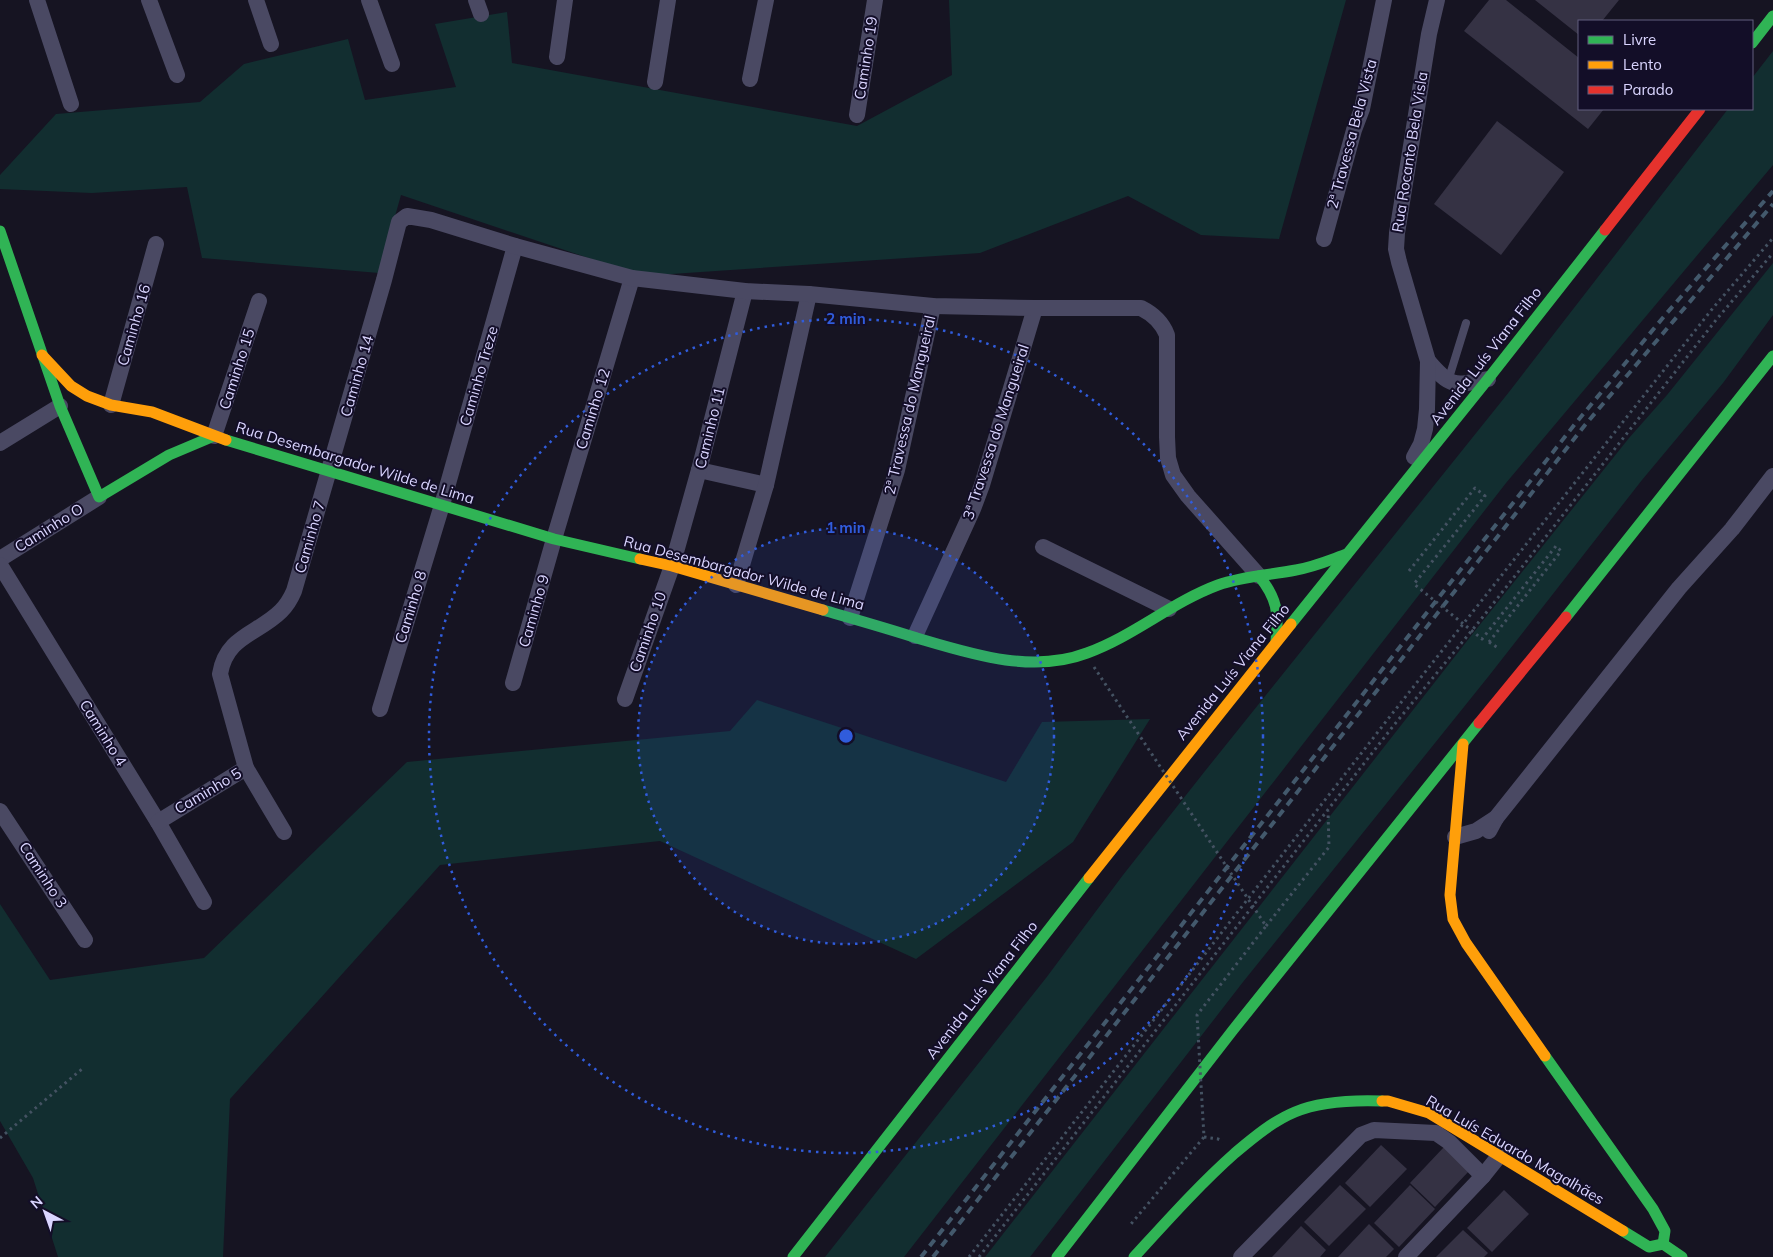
<svg xmlns="http://www.w3.org/2000/svg" width="1773" height="1257" font-family="Mulish,sans-serif">
  <rect width="100%" height="100%" fill="#161422"/>
  <g fill="#122e30">
    <path d="M949,0H1346L1279,239L1201,235L1128,196L980,253L642,276L401,195L379,273L202,258L187,187L92,193L0,189V175L56,114L200,102L244,64L348,39L365,100L456,87L435,24L507,12L512,63L857,126L952,75Z"/>
    <path d="M1773,51V165L1506,483L904,1257H825L1046,978L1123,875L1205,771L1509,392L1728,109H1752V78Z"/>
    <path d="M1773,263V315L1723,383L1642,480L1488,677L1243,982L1030,1257H985L1474,632L1629,438L1667,395Z"/>
    <path d="M757,700L1006,782L1042,722L1150,719L1073,842L916,959L660,841L440,865L230,1099L223,1257H58L33,1178L0,1121V904L50,980L204,958L407,762L730,731Z"/>
  </g>
  <g fill="#353244">
    <path d="M1489,0H1506L1579,58V109H1604L1588,129L1464,31Z"/>
    <path d="M1535,0H1619L1602,21H1579V35Z"/>
    <path d="M1497,121L1564,172L1501,255L1434,204Z"/>
    <path d="M1381,1145L1407,1169L1370,1207L1345,1183Z"/>
    <path d="M1444,1147L1469,1171L1435,1207L1410,1183Z"/>
    <path d="M1340,1185L1366,1209L1329,1246L1304,1222Z"/>
    <path d="M1410,1185L1435,1209L1399,1247L1374,1223Z"/>
    <path d="M1504,1190L1529,1214L1492,1252L1467,1228Z"/>
    <path d="M1369,1224L1394,1249L1386,1257H1338Z"/>
    <path d="M1301,1226L1326,1250L1320,1257H1272Z"/>
    <path d="M1463,1230L1488,1253L1484,1257H1436Z"/>
  </g>
  <g fill="none" stroke-linecap="round" stroke-linejoin="round">
    <g stroke="#445262" stroke-width="3" stroke-dasharray="2.5 4" stroke-linecap="butt">
      <path d="M1489,642L1498,648"/>
      <path d="M1266,926L1329,847L1328,811"/>
      <path d="M1204,1137L1218,1139L1223,1141"/>
      <path d="M0,1138L82,1069"/>
      <path d="M969,1257L1388,719L1713,308L1773,238"/>
      <path d="M979,1257L1394,725L1478,623L1716,320L1773,253"/>
    </g>
    <path stroke="#4a4963" stroke-width="8" d="M1448,381L1466,323"/>
    <g stroke="#4a4963" stroke-width="16">
      <path d="M37,0L71,104"/>
      <path d="M149,0L177,75"/>
      <path d="M256,0L271,44"/>
      <path d="M369,0L392,64"/>
      <path d="M476,0L481,14"/>
      <path d="M557,57L565,0"/>
      <path d="M750,79L766,0"/>
      <path d="M655,82L668,0"/>
      <path d="M857,115L875,0"/>
      <path d="M1324,239L1354,130L1362,109L1384,0"/>
      <path d="M1428,361C1451,388 1454,386 1488,379"/>
      <path d="M111,405L156,244"/>
      <path d="M214,436L259,301"/>
      <path d="M0,443L60,406"/>
      <path d="M1414,457L1421,444L1425,429L1427,409L1428,361L1399,262L1396,249L1397,233L1429,34L1437,0"/>
      <path d="M699,470L766,485"/>
      <path d="M1043,547L1169,609"/>
      <path d="M0,559L99,497"/>
      <path d="M0,565L158,822L204,902"/>
      <path d="M736,585L766,485L809,294"/>
      <path d="M850,618L897,470L933,306"/>
      <path d="M915,636L973,509L982,485L1035,308"/>
      <path d="M513,683L554,539L632,278"/>
      <path d="M625,699L672,566L699,470L745,291"/>
      <path d="M380,709L442,505L515,246"/>
      <path d="M0,811L85,940"/>
      <path d="M158,822L246,768"/>
      <path d="M1489,831L1496,818L1679,588L1732,529L1773,476"/>
      <path d="M284,832L246,768L220,674C226,636 258,634 281,611C287,605 291,598 294,591L384,280L399,222L407,216L431,220L515,246L632,278L745,291L809,294L933,306L1035,308H1141C1153,314 1162,322 1167,335V437L1168,458L1173,475L1188,496L1259,576"/>
      <path d="M1455,837L1476,831L1496,818"/>
      <path d="M1241,1257L1361,1135L1374,1130L1436,1133L1449,1142L1483,1176"/>
      <path d="M1406,1257L1483,1176L1499,1156"/>
    </g>
    <g stroke="#30b455" stroke-width="11">
      <path d="M1752,43L1773,16"/>
      <path d="M0,231L60,406L99,497L169,455L214,436"/>
      <path d="M226,440L554,539L640,559"/>
      <path d="M1259,576C1277,598 1279,613 1276,641"/>
      <path d="M823,610C854,619 886,628 917,638C971,654 1032,674 1087,653C1134,636 1172,602 1218,585C1243,576 1271,575 1296,570C1314,567 1330,560 1347,554"/>
      <path d="M1566,617L1773,356"/>
      <path d="M1291,624L1488,379L1605,230"/>
      <path d="M1545,1056L1653,1209L1665,1231L1663,1244"/>
      <path d="M1623,1231L1649,1247L1663,1244L1682,1257"/>
      <path d="M793,1257L1089,878"/>
      <path d="M1057,1257L1233,1030L1479,723"/>
      <path d="M1134,1257C1167,1221 1199,1185 1235,1153C1253,1138 1273,1121 1295,1112C1321,1101 1353,1100 1382,1101"/>
    </g>
    <g stroke="#ff9f0a" stroke-width="11">
      <path d="M42,355L71,386L87,396L111,405L152,412L226,440"/>
      <path d="M640,559L672,566L823,610"/>
      <path d="M1463,744L1450,895L1453,919L1466,943L1545,1056"/>
      <path d="M1089,878L1291,624"/>
      <path d="M1382,1101H1388L1429,1113L1623,1231"/>
    </g>
    <g stroke="#e5322d" stroke-width="11">
      <path d="M1605,230L1700,109"/>
      <path d="M1479,723L1566,617"/>
    </g>
    <g stroke="#43596c" stroke-width="4" stroke-dasharray="8 6" stroke-linecap="butt">
      <path d="M921,1257L1575,424L1666,314L1773,191"/>
      <path d="M933,1257L1585,425L1773,204"/>
    </g>
    <g stroke="#445262" stroke-width="3" stroke-dasharray="2.5 4" stroke-linecap="butt">
      <path d="M1409,571L1475,488L1485,496L1414,584L1482,639L1556,546L1561,551L1489,642"/>
      <path d="M1094,667L1266,926L1197,1015L1204,1137L1131,1224"/>
    </g>
  </g>
  <circle cx="846" cy="736" r="208" fill="#305cdc" fill-opacity=".12"/>
  <g fill="none" stroke="#305cdc" stroke-width="2.5" stroke-dasharray="2.5 5">
    <circle cx="846" cy="736" r="208"/>
    <circle cx="846" cy="736" r="417"/>
  </g>
  <g text-anchor="middle" stroke-width="4" stroke-linejoin="round" paint-order="stroke">
    <g font-size="15" fill="#dad5ff" stroke="#130e28">
      <text transform="translate(866 58) rotate(-81)" y="5">Caminho 19</text>
      <text transform="translate(1352 134) rotate(-75)" y="5">2ª Travessa Bela Vista</text>
      <text transform="translate(1410 152) rotate(-81)" y="5">Rua Rocanto Bela Visla</text>
      <text transform="translate(134 325) rotate(-74)" y="5">Caminho 16</text>
      <text transform="translate(1486 356) rotate(-52)" y="5">Avenida Luís Viana Filho</text>
      <text transform="translate(237 369) rotate(-72)" y="5">Caminho 15</text>
      <text transform="translate(357 376) rotate(-74)" y="5">Caminho 14</text>
      <text transform="translate(479 376) rotate(-74)" y="5">Caminho Treze</text>
      <text transform="translate(910 405) rotate(-77)" y="5">2ª Travessa do Mangueiral</text>
      <text transform="translate(593 409) rotate(-73)" y="5">Caminho 12</text>
      <text transform="translate(710 428) rotate(-76)" y="5">Caminho 11</text>
      <text transform="translate(996 432) rotate(-72)" y="5">3ª Travessa do Mangueiral</text>
      <text transform="translate(355 463) rotate(17)" y="5">Rua Desembargador Wilde de Lima</text>
      <text transform="translate(49 528) rotate(-32)" y="5">Caminho O</text>
      <text transform="translate(310 537) rotate(-74)" y="5">Caminho 7</text>
      <text transform="translate(744 573) rotate(15)" y="5">Rua Desembargador Wilde de Lima</text>
      <text transform="translate(411 607) rotate(-73)" y="5">Caminho 8</text>
      <text transform="translate(534 611) rotate(-74)" y="5">Caminho 9</text>
      <text transform="translate(648 632) rotate(-71)" y="5">Caminho 10</text>
      <text transform="translate(1233 672) rotate(-51)" y="5">Avenida Luís Viana Filho</text>
      <text transform="translate(103 733) rotate(58)" y="5">Caminho 4</text>
      <text transform="translate(208 791) rotate(-31)" y="5">Caminho 5</text>
      <text transform="translate(43 875) rotate(57)" y="5">Caminho 3</text>
      <text transform="translate(982 990) rotate(-52)" y="5">Avenida Luís Viana Filho</text>
      <text transform="translate(1515 1150) rotate(30)" y="5">Rua Luís Eduardo Magalhães</text>
    </g>
  </g>
  <circle cx="846" cy="736" r="8" fill="#305cdc" stroke="#130e28" stroke-width="2.5"/>
  <g font-size="15" text-anchor="middle" font-weight="bold" fill="#305cdc" stroke="#130e28" stroke-width="4" stroke-linejoin="round" paint-order="stroke">
    <text x="846" y="324">2 min</text>
    <text x="846" y="533">1 min</text>
  </g>
  <rect x="1578" y="20" width="175" height="90" fill="#130e28" stroke="#635e7e"/>
  <rect x="1588" y="36" width="25" height="8" fill="#30b455" stroke="#635e7e"/>
  <text x="1623" y="45" font-size="15" fill="#dad5ff">Livre</text>
  <rect x="1588" y="61" width="25" height="8" fill="#ff9f0a" stroke="#635e7e"/>
  <text x="1623" y="70" font-size="15" fill="#dad5ff">Lento</text>
  <rect x="1588" y="86" width="25" height="8" fill="#e5322d" stroke="#635e7e"/>
  <text x="1623" y="95" font-size="15" fill="#dad5ff">Parado</text>
  <g transform="translate(45 1212) rotate(319)" stroke="#130e28" stroke-width="4" paint-order="stroke">
  <path d="M0-4L9 19L0 12L-9 19Z" fill="#dad5ff"/>
  <text y="-8" font-size="14" font-weight="bold" text-anchor="middle" fill="#dad5ff">N</text>
  </g>
</svg>
